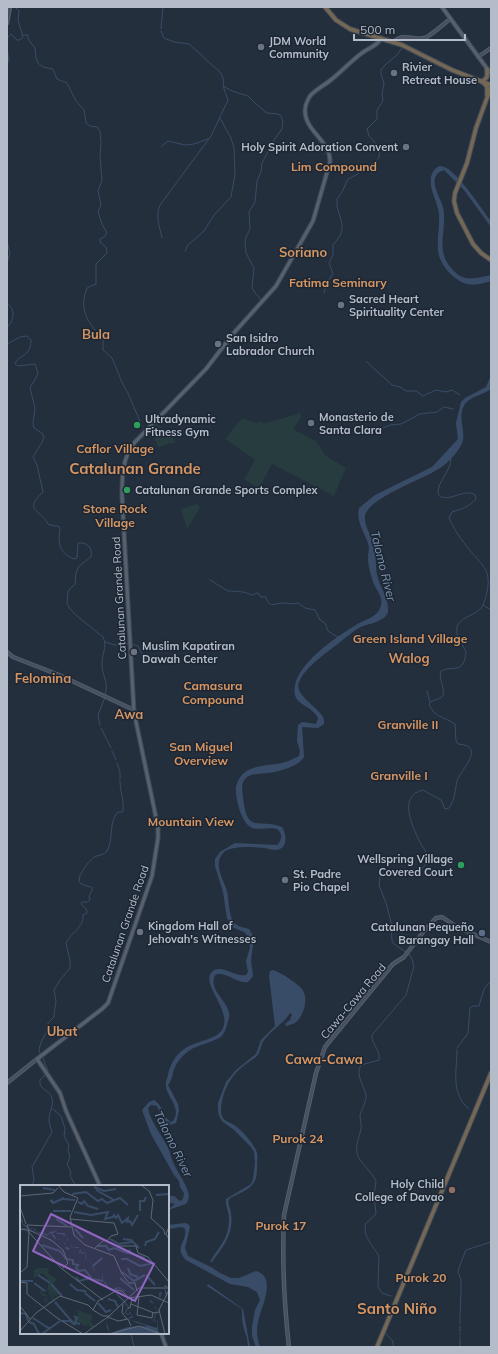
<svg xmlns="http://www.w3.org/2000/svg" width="498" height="1354" font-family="Mulish,sans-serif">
  <rect width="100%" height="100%" fill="#242f3e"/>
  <g fill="#263c3f">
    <path d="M298,412L302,416L293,429L316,441L326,456L346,468L334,496L272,464L260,486L256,487L244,479L255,460L225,439L242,418L257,423L262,421V424L298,414Z"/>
    <path d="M157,423L176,442L158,447L151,430Z"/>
    <path d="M197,504L200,508L187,529L181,509Z"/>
  </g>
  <g fill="#394c67">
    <path d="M440,166C455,166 481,209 491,221V227L464,190L444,170C425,176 440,196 443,207C448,229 434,250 452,269C464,283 475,278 491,275V281C484,283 474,286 467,284C453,280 439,264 438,250C437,238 440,225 439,213C437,200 429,190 431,177C432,172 435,168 440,166Z"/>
    <path d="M491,375V389C483,395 471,396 465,404C457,416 465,428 463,440C461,449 450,461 443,466C426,479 368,497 365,516C364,525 370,534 373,542C377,552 375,564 377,575C380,589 389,597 388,612C384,623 368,623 359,628C352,632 345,638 339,643C329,651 293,675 299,690C303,699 312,704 318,711C322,715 325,718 324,724L318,728L302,727L304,757C299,766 279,772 268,773C261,774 250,773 245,779C241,784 242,791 243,797C247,835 258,818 282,827C286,833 288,845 280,849C275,851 269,849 265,848C255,847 230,845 223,853C213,864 223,879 227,891C229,900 228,912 233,921C237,927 242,927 249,929L252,934L253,945L251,960L253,976L248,982C237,984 225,970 215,975C208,990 227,1000 229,1013C230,1017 228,1021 227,1025C226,1029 224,1033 221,1037C202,1047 189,1044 176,1065C172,1072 173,1079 168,1085L178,1104L179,1110L176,1123L170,1125C161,1121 161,1114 157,1106L151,1105L148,1108C150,1122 163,1136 169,1150C171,1157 173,1164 177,1170C181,1178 186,1184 188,1192C190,1196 188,1201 186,1204L168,1210L175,1204L168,1202V1196H174L180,1201L183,1199L184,1193L180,1187L179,1181L174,1175L151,1134L142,1110L149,1102L154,1100C163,1105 162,1117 171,1122L173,1121C182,1109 168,1098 166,1087C165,1083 167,1079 168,1075C178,1034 214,1047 223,1028C231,1010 202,985 211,973C220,962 235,978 246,975L248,972L246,961L250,948L249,937L244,932L232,927L227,918L223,892L215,866V859L220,852L235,843L277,845C282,841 283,833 277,829C271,827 260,830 252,828C241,823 235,798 236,787C237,782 240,776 244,773C255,764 272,766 285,762C290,761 294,758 299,756L300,751L297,741L298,725L302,722L316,724L318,718C313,707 297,705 295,695C289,668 336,637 356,625C365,619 378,618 381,605C383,596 376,590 373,582C371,575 368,566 368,558C368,553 370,548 368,543C364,532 356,521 359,508L375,495L432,467L458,439L456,423L461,402L465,398L486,387Z"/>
    <path d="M273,970C280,972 297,983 302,989C309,998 304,1016 295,1023C293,1024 289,1025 286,1026L285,1024L290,1020L292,1014L290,1013C284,1023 273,1029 265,1039C260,1044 261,1053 256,1057C251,1061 245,1064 241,1068C229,1078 221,1095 221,1111C221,1120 227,1121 234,1125C241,1129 255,1145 257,1153C258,1157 257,1161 257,1165C257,1172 257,1180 252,1185C246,1192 236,1194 229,1199C227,1205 231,1208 231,1214C234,1234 223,1247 212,1262H210C220,1244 229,1240 229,1218C229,1211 225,1206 226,1199L251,1184L253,1179L255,1163L254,1152L251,1147L233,1129L223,1122L220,1118L218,1112V1103L226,1082L236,1070L256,1054L261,1040L275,1026L269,976L270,971Z"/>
    <path d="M185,1223L188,1224L190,1227L185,1248L188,1256L211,1267L220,1273L231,1278H239L256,1271C278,1277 260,1309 258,1322C256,1330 257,1339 260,1347H256L252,1336V1327L255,1310L260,1300L257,1292L248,1287L230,1284L186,1260C173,1247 188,1241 185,1229L182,1227L168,1229V1225Z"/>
    <path d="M208,1284L243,1309L250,1347H248L247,1338L244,1329L242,1320V1309L207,1286Z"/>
  </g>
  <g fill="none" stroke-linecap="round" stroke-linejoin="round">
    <g stroke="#394c67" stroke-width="1">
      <path d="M161,29L163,7"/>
      <path d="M161,31L164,38L174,42L189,44L221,73L223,78L224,89L228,100L211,136L160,205C155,217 160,227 162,238"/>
      <path d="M23,35H28V39L35,48L36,58L38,63L43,67L53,69L57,79L67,83L76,101L84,110L86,123L90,126L97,127L100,131L101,143L100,156L102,180L98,191L101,205L98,212L102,224L107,233L104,237L100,239V242L106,247L107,253L96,264V284L87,288C85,293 83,301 84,307C84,318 96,332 103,339V350L112,358L120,377"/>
      <path d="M7,39L11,34L17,40H20L23,37L18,20L19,11L15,7"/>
      <path d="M7,47L9,60L7,64"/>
      <path d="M223,86L232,91L248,96L255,103L267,113L278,114L281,116L283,122L282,129L274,140L262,163L261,172L257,181L255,202L249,212L250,229L246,237L245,242L246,253L254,268L252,287L255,293L262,301"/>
      <path d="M161,147L168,141L185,145L194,144L208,139"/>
      <path d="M7,241L10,253L7,263"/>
      <path d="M185,251L188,245L204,231L214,215L231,197L235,174L234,148L231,138L220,118"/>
      <path d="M326,284L333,274L329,263L333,255V245L340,236L342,230V224L337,206V199L342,192L348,179L358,174L364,167L374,163L379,158L380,148L369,136L367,129L377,119V110L383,101L382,94L384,83L381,74V70L385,65L397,55L402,48"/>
      <path d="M324,293L326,286"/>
      <path d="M7,303C16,310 14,320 7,328"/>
      <path d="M7,344L20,337L27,336L31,340C31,358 18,354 15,364L18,366L35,364L38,374L30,388L35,408L33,423L34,428L42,433L44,437C42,445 36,450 33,457L37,465L43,492C22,511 42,510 48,524L54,526H58L60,528C60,532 59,535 59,538C59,549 64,555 74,559L77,558L78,543C87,542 93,548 91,557L79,566L76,573L75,584L68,591L67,603L70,609L77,616L103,637C108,647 101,655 102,666C103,678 109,682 105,695"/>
      <path d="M367,362L392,385L400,387L406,391H416L423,396L436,390L446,392L452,390L460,395"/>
      <path d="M120,378L126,390"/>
      <path d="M127,391L142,426"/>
      <path d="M378,430L390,425L401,424L420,414L437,412L444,407L453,409"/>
      <path d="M210,580L228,591H230"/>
      <path d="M231,591C238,592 245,591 251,595L258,593L261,597H266C269,610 277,602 285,603C290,604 292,604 298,603L305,608L315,610L320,620L325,623L328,631L339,638"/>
      <path d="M483,605L491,610"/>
      <path d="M105,642L115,645L128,644"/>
      <path d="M131,644L138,646L145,659L158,660"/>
      <path d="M427,691L430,702"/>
      <path d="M100,725L98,715L105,697"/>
      <path d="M101,728L111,748"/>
      <path d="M112,751L116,760"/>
      <path d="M117,763L120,772V779"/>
      <path d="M93,858C98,854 104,856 107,851C114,840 108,822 118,812H122L123,811C124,798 120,792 120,781"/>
      <path d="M89,862L92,859"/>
      <path d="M88,863L80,875L79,881L81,884L90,887"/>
      <path d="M406,952L394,944L392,941L391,922L386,903L379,885L380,876L384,874C395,872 408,877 418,871C423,869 428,863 427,857C427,852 424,849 422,846C414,830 396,796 423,790L441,800L445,809L449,808C455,800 455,790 457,781C461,769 487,746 458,744L456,741L455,724C445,717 433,717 429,704C433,699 439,700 443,696C445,686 438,679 441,671C452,665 464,675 466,652L457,634V626C462,615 478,616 483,605C486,598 489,586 488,578C487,566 475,558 469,549C462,541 453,528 449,518L452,512C461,509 469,507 476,499L475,495C464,487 447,505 438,494C437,481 451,472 451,459"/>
      <path d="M457,1048L468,1033L470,1008L473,1006H479L484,989L491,981"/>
      <path d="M457,1050C457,1071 450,1093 469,1109"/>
      <path d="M40,1054L39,1049L42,1040L46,1033L48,1023L54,1017V1014L56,1001L54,990L60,980L70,968V960L66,943C71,932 84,928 83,915L87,913V910L81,904L82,902H87L90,900L89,896L92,891V887"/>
      <path d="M43,1058L48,1071"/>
      <path d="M53,1109L61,1116L65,1129L64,1136L69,1145L68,1150L70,1157L67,1164L71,1172L70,1176L76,1186"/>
      <path d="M32,1186L34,1180L32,1167L52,1132C51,1128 49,1124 49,1120C49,1112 54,1106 52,1098C50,1091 42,1090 40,1084V1080L45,1075"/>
      <path d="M461,1291V1280L458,1272L460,1265L466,1250L491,1242"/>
      <path d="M391,1296L382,1293L378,1287L379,1256C373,1246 362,1236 366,1223L376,1214L374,1195L376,1181C371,1171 359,1162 357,1153C355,1145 360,1136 361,1128C362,1124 360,1120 360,1116C361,1109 367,1102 366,1095C364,1085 355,1075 361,1065L379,1060C381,1050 371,1044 372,1035L406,995L414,966L412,959L409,954"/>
      <path d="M460,1317L461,1292"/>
      <path d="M460,1318V1324"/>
      <path d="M460,1331V1326"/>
      <path d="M131,1333L133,1343L135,1347"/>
      <path d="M385,1333L392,1340L394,1347"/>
      <path d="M460,1335V1333"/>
      <path d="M460,1347V1337"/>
    </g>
    <g stroke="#565f6c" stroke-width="4.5">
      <g id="secondary">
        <path d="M7,23L10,7"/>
        <path d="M394,42C403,32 415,41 425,38C430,36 445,23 450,19"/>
        <path d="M478,57L491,48"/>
        <path d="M7,652L13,657L59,675L134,710"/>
        <path d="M7,1083L37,1059"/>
        <path d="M289,1347C284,1303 282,1259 284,1215L316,1073L325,1047L393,964L404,957L424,931L436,918L442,917L457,927L491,942"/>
      </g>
    </g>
    <g stroke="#414a57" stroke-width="5">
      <g id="primary">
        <path d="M442,7L491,74"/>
        <path d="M100,1186L66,1111L60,1093L37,1059L102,1009L108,1003L152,876L158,838V827L134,712L122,496C122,476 122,458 135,442L206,369L232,335L276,286L313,221L330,162C331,141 305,131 305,111C305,105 307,101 310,96C316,89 325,85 332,79C342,71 351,61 362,53C368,48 378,46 381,38"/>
        <path d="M161,1333L166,1347"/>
      </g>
    </g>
    <g stroke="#434c59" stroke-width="5.5">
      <g id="highway">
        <path d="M325,7L336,20L350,29L402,45L452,70L491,85"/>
        <path d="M482,82L487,77V69"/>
        <path d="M483,82L487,87V95"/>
        <path d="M491,87L476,128L467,163L455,193L454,201L457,213L473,244L481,253L491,260"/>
        <path d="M377,1347L491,1073"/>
      </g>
    </g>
    <use href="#secondary" stroke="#465061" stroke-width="2.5"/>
    <use href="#primary" stroke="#56606e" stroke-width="3"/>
    <use href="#highway" stroke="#746855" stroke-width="3.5"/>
  </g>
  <g fill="#6b7280" stroke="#1d2633" stroke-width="1.5">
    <circle cx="261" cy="47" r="4"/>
    <circle cx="394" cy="73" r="4"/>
    <circle cx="406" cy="147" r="4"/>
    <circle cx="341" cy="305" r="4"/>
    <circle cx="218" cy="344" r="4"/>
    <circle cx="311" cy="423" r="4"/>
    <circle cx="134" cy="652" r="4"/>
    <circle cx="285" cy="880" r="4"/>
    <circle cx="140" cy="932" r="4"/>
  </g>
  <g fill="#2e9e5b" stroke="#1d2633" stroke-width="1.5">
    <circle cx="137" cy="425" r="4"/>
    <circle cx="127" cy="490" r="4"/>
    <circle cx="461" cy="865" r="4"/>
  </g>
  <circle fill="#5c6f8a" stroke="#1d2633" stroke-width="1.5" cx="482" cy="933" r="4"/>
  <circle fill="#8d6e63" stroke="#1d2633" stroke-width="1.5" cx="452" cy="1190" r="4"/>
  <g text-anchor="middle" stroke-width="3" stroke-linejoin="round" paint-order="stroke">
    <g font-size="11" font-weight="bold" fill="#b4bcc9" stroke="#1d2633" text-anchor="start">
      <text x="269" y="45">JDM World<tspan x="269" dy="13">Community</tspan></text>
      <text x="402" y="71">Rivier<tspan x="402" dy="13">Retreat House</tspan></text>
      <text x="398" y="151" text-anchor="end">Holy Spirit Adoration Convent</text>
      <text x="349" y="303">Sacred Heart<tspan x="349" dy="13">Spirituality Center</tspan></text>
      <text x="226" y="342">San Isidro<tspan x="226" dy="13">Labrador Church</tspan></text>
      <text x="319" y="421">Monasterio de<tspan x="319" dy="13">Santa Clara</tspan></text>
      <text x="145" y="423">Ultradynamic<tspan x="145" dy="13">Fitness Gym</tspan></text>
      <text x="135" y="494">Catalunan Grande Sports Complex</text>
      <text x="142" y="650">Muslim Kapatiran<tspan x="142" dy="13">Dawah Center</tspan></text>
      <text x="453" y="863" text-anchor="end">Wellspring Village<tspan x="453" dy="13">Covered Court</tspan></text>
      <text x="293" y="878">St. Padre<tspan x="293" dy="13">Pio Chapel</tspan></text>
      <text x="148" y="930">Kingdom Hall of<tspan x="148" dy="13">Jehovah's Witnesses</tspan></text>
      <text x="474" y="931" text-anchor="end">Catalunan Pequeño<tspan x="474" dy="13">Barangay Hall</tspan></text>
      <text x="444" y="1188" text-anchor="end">Holy Child<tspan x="444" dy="13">College of Davao</tspan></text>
    </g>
    <g font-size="11" fill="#b4bcc9" stroke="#1d2633">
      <text transform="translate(119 598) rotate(-93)" y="4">Catalunan Grande Road</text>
      <text transform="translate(125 924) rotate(-71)" y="4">Catalunan Grande Road</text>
      <text transform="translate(353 1001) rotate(-50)" y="4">Cawa-Cawa Road</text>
    </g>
    <g font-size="12" font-weight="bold" fill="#d59563" stroke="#1d2633">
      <text x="334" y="171">Lim Compound</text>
      <text x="338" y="287">Fatima Seminary</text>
      <text x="115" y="453">Caflor Village</text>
      <text x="115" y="513">Stone Rock<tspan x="115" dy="14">Village</tspan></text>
      <text x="410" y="643">Green Island Village</text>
      <text x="213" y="690">Camasura<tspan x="213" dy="14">Compound</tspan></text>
      <text x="408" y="729">Granville II</text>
      <text x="201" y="751">San Miguel<tspan x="201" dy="14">Overview</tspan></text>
      <text x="399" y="780">Granville I</text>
      <text x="191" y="826">Mountain View</text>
      <text x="298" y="1143">Purok 24</text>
      <text x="281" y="1230">Purok 17</text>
      <text x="421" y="1282">Purok 20</text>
    </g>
    <g font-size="12" font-style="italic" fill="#7c92b1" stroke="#1d2633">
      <text transform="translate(383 566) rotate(76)" y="4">Talomo River</text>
      <text transform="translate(173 1144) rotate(64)" y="4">Talomo River</text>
    </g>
    <g font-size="13" font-weight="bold" fill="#d59563" stroke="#1d2633">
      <text x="303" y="257">Soriano</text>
      <text x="96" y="339">Bula</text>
      <text x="409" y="663">Walog</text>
      <text x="43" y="683">Felomina</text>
      <text x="129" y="719">Awa</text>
      <text x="62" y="1036">Ubat</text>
      <text x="324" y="1064">Cawa-Cawa</text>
    </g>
    <g font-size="15" font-weight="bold" fill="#d59563" stroke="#1d2633">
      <text x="135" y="474">Catalunan Grande</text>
      <text x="397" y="1314">Santo Niño</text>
    </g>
  </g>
  <g transform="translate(20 1185)">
    <rect width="149" height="149" fill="#242f3e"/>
    <path d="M19,83H29L28,89L37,94L32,100L39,109L36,111L30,107L35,113L30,119L23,115L27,111L26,115L30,117L32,112L28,108L31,105L21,107L28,111H22L19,105H28V93L22,88L14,93V85ZM57,125L72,130L71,137L74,141L71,143L68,139L66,142L61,138L55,140L53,135L58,130Z" fill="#263c3f"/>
    <path d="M0,33L2,34L3,39L7,41L9,43H14L15,44V46L26,49L29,47L26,49L24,48L26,50L32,46L34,47L36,45L37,48H45V50H43L46,51L47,52L48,54V58L52,59L51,61L54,63L56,62L61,63V65L60,69L63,67L66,68V73L71,76L74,85L82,87L83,96L86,98L90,104L94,106L95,103L98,102L105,105V106H104L96,108L103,114L109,122L108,124L105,128L109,129L110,126L113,132L112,133H109L111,135L137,143L138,137L134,136H133L137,123H134V122L135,119L130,117V114H131L140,115L139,109L140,107H141L142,108V112H146L144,101L145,100L149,102H144L147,108V111L146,112H142L141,107L140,115H137L131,114L130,115L135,119L134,123L136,122L137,124L134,136H138V146L141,149L90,148L87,143L86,136L87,134L90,132L91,130L93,129V128V129L86,136L90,148L108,142L128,141L117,138L109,134V132H112L111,128L108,130L104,128L108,122L96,109L104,105L98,103L94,107L90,105L82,95V87L73,85L71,76L65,73L66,68L60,69L59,68L61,63H54L51,62L52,59L48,58L47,52L42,50L45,49H37L36,46L34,48H31L35,51L36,55L41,54L43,55L45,59V60L46,62L50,63L48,65L46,64L43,55L41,54L38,55H36L30,48L27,51L14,46V43L9,44L14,47L1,43L9,44L3,40Z" fill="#394c67"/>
    <path fill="none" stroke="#394c67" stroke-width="2" d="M74,2L84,6L96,4M23,3L35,5M76,5L94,15M52,9L66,7L78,16L82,14L87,18L100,13L108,20M136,10L149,9M43,14L55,15M33,15L31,16L33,18L44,13M58,17L62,19L64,16L68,21L78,24M33,26H51M120,26V16H124L126,12M54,27L71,30L88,27L85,34L93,32L94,30L96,33L98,30L102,38L108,33L107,37L110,36L112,40L118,30M36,34L47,41M55,44L63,53M90,54L99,59L112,57M103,54L111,55L119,63M22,60L40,66L46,74M78,61H86L89,65L94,63L107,68L110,65L109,68L125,73M125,61L126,57L135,54L139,47M47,74L53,75V79L58,80L56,83L59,86L65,85L72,94L83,96M101,74H107L120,81L134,78M73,81L82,73M108,83L110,89L118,92M102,87L114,96L125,90M18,90L30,98M126,90L135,100M56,92L59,96L70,93M100,93L114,105M0,96H13M14,98L25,106M31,99L42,111M50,99L57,105L65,106L66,109L75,116M88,114L95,116L98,122M35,117L54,139M78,118L86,127L91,125M0,128L6,129L8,136M54,131L57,133L55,138L60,139M13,133L30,144M42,136H50L55,140M9,137L14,139L19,149M22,149L40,136"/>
    <path fill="none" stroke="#5e6776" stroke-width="1" d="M38,0L44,7L58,13L50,32L54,50L65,60L94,71L102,89L109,98H115L117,106M121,0L129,6L133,15L131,33L144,45L145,50M0,11L33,8L38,3M0,18L1,0M0,22L6,39M50,34L94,38L98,49L91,51L87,56M7,40L52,42M149,42L146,49L149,54M0,44L7,45L41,83L83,115M9,45L31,55L43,65L48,78L43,83M75,63L84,55L98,61H116L118,68L128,72L149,97M0,88L7,82L9,46L7,40M0,97L7,98V109L37,133L63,149M119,111L117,130L132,133L133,127M109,113L131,110L149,118M103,119L102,128L107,134M111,119L134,128L139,127M0,121L10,134M108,123H110L112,113M89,131H83L73,125L78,116L98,105L102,106L109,113M88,132L98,136L108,134L111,141M0,146L16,128L40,111L68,120L73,125M64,149L89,131L119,103H149M90,149L119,141L141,149M145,149L139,125L149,105"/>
    <path fill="#9266c3" fill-opacity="0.15" stroke="#9266c3" stroke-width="2" d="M31,29L134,79L115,116L13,66Z"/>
    <rect width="149" height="149" fill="none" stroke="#b4bcc9" stroke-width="2"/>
  </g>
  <rect width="498" height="1354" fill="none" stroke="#b4bcc9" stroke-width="16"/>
  <path d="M354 34v6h111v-6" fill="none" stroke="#b4bcc9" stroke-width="2"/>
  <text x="360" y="34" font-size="12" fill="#b4bcc9" stroke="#1d2633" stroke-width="3" paint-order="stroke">500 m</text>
</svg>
